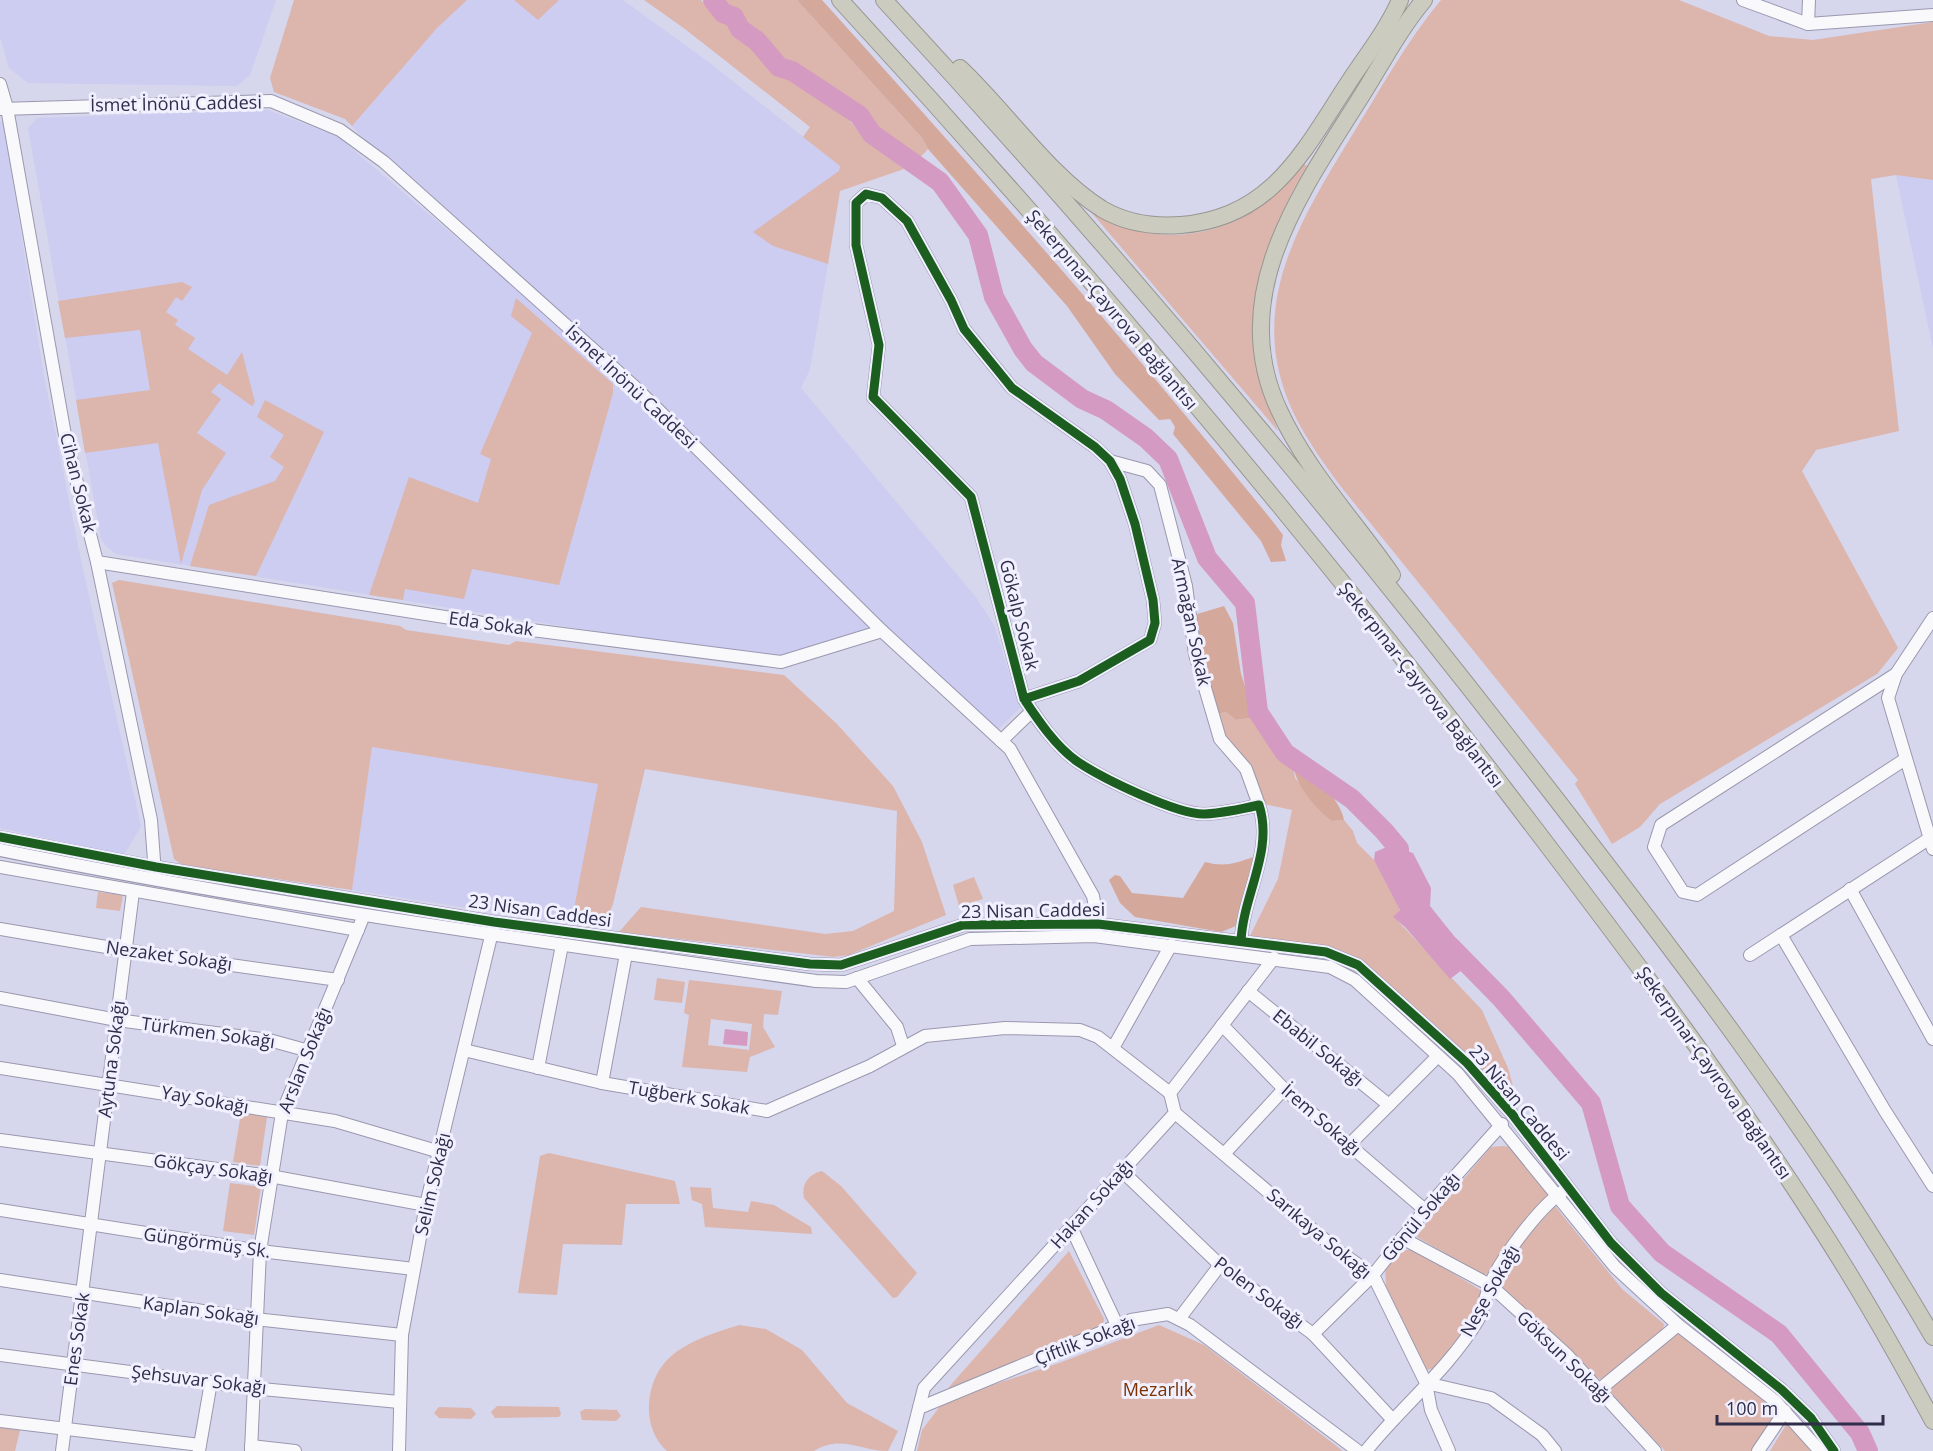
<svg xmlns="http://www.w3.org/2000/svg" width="1933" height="1451" font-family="'Open Sans',sans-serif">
  <rect width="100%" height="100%" fill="#d6d6ed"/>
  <g fill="#cdccf1">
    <path d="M0,0H276L250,75L237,86L28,83L9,68L0,37Z"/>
    <path d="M467,0H514L538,19L559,0H623L711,64L840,166L839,171L773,246L828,264L810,369L801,388L975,596L994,625L1020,708L992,735L882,632L779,661L116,554L105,545L101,539L28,128L37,118L268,110L337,136L525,296L384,162L352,126L437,28Z"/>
    <path d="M3,121L44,376L82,565L141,826L124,855L0,828V122Z"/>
    <path d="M1896,175L1933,180V348Z"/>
    <path d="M372,747L599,784L571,924L352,890Z"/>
  </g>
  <g fill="#dcb5ad" fill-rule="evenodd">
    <path d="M294,0H467L437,28L352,126L345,119L274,92L270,78Z"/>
    <path d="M514,0H559L538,20Z"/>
    <path d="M644,0H701L712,12L727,21L775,71L841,110L863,137L904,169L840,191L828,264L773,246L753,232L839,171L840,166L803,137L810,127L685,29Z"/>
    <path d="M721,0H797L922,138L928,149L916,162L884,138L858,109L836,92L782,61L738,14L728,9Z"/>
    <path d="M1441,0H1679L1769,36L1813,40L1933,22V180L1896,175L1871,179L1899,431L1816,450L1802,471L1898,648L1877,674L1660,804L1640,827L1612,844L1575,784L1578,780L1342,488C1324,464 1306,439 1293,412C1245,308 1298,224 1351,137C1380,90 1406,42 1441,0Z"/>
    <path d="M1304,164L1307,166C1272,226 1244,290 1256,361C1259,385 1270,409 1278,431L1091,212C1169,257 1250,233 1304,164Z"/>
    <path d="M182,282L192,287L182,301L176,297L166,312L178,320L175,325L195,338L188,349L227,375L242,352L255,402L252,406L219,383L211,392L221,399L197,433L226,453L202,490L181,564L158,443L85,453L76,400L150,390L140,330L65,338L58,301Z"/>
    <path d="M516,298L613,384V393L559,585L472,569L464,599L405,589L403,600L369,595L409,477L478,503L491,459L480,454L532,333L511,316Z"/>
    <path d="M265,400L324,432L256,576L190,566L209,505L275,481L284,467L270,457L284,435L257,417Z"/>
    <path d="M119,580L400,626L406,630L509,645L516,641L784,675L837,724L893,786L922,842L946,915L849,955L834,957L619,932L641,907L825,934L853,931L894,911L897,811L645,769L613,904L603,929L571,924L598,784L372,747L352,890L182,865L174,859L112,583Z"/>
    <path d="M1226,712L1236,720L1255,717L1266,730L1275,751L1293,764L1295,778L1332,821L1344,820L1353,831L1357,843L1374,860L1386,879L1400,910L1394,917L1482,1010L1508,1068L1515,1093L1509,1098L1471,1058L1361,960L1320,945L1248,940L1278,879L1292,810L1260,803L1253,770L1226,740L1217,714Z"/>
    <path d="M974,877L983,899L959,906L953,885Z"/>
    <path d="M98,892L123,895L120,911L96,908Z"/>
    <path d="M657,978L685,982L682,1003L654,1000Z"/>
    <path d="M689,980L782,991L778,1015L764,1014L763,1027L775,1047L750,1057L747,1072L682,1067L689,1015L684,1013ZM711,1019L752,1024L749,1050L708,1045Z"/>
    <path d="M241,1113L267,1117L260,1166L233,1162Z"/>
    <path d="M1502,1146L1513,1147L1549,1193L1548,1198L1521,1226L1487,1274L1483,1275L1417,1237V1234L1491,1147Z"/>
    <path d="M549,1153L675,1181L680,1204H626L622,1245L563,1244L557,1295L518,1293L540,1156Z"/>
    <path d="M822,1171L841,1186L917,1273L897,1297L893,1298L804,1198C801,1185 808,1174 822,1171Z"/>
    <path d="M230,1183L261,1187L254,1235L223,1231Z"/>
    <path d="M690,1187L711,1188L713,1208L748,1212L751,1201L774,1205L811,1227L812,1234L705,1227L702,1204L692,1200Z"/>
    <path d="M1555,1206L1622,1289L1664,1324L1663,1330L1602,1380L1594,1376L1567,1346L1499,1285L1496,1278L1512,1253Z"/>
    <path d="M1397,1250H1415L1482,1291L1474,1319L1439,1367L1427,1370L1423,1365L1386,1286L1385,1266Z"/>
    <path d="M1069,1251L1104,1319L1103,1327L949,1393V1387Z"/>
    <path d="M739,1325L766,1329L802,1350L847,1403L898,1431L888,1451C862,1451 840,1434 814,1451H667C655,1441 649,1424 649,1410C650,1353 692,1340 739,1325Z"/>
    <path d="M1159,1325L1204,1345L1343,1451H917L922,1430L944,1401L1059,1363Z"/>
    <path d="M1680,1331L1777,1410L1752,1451H1665L1607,1389L1674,1332Z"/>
    <path d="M497,1406L559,1407L561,1414L559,1417L495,1418L491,1412Z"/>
    <path d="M439,1407L471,1408L476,1414L471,1419L439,1418L434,1413Z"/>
    <path d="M585,1409L617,1410L621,1416L616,1421L582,1420L580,1412Z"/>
    <path d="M0,1425L21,1426L15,1451H0Z"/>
    <path d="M1786,1425L1796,1428L1810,1451H1770Z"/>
  </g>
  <g fill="#d5a89c">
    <path d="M797,0H822C976,171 1129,343 1274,523L1283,535L1281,545L1286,561L1271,562L1261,541L1173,434L1175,427L1170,419L1159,420L1115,374L1067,306L928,149L922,138Z"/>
    <path d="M1224,606L1233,623L1241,674L1255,717L1236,720L1226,712L1217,714L1198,657L1194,615Z"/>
    <path d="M1293,764C1313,776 1339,796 1344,820L1332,821C1314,807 1296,786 1293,764Z"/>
    <path d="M1253,857L1257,861L1236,926L1221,932L1135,917L1120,903L1109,880L1115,875L1120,876L1132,893L1183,898L1205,862C1224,867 1234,864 1253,857Z"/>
  </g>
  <g fill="#d49ac2">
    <path d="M1389,846L1413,853L1431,888L1430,906L1474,961L1450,979L1405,927L1393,917L1400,910L1374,860L1375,852Z"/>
    <path d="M725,1029L748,1032L747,1046L723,1044Z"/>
  </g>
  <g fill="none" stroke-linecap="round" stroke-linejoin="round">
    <g stroke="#d49ac2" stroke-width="20">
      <path d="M713,0L723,13L734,17L740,29L757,41L779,67L792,71L859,115L872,134L940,182L978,235L994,297L1023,349L1034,363L1082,399L1106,410L1146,438L1168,459L1207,558L1245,603L1258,712L1285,753L1352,799L1384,831L1399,849L1400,875"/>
      <path d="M1450,946L1501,998L1591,1103L1620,1206L1662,1253L1779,1334L1860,1433L1868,1451"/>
    </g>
    <g stroke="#9a98af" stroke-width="14">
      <g id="minor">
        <path d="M1743,0L1808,24L1933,15"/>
        <path d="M1808,24L1809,0"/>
        <path d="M0,84L7,108L65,435L97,562L151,820L155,874"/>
        <path d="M0,109L271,101L340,130L384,162L636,388L882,631L1010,749L1093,896L1098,924L1096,929"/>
        <path d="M1110,461L1147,471L1160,485L1186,586L1195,654L1220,739L1246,769L1259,805"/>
        <path d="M97,562L508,627L781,662L882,631"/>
        <path d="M1933,618L1896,674L1888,698L1933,849"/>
        <path d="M1896,674L1661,825L1654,847L1683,892L1697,895L1904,760"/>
        <path d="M1024,699L1079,681L1150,640L1155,623L1153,600L1135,524L1120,479L1110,461L1095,447L1012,388L964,329L951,300L907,221L882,198L866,194L856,203V245L879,345L873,397L971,497L1024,699C1038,720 1056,747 1078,762C1102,778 1177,815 1205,814C1223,813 1242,809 1259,805C1274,851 1243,895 1241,941"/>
        <path d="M1001,741L1032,711"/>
        <path d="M0,837L156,867L494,922L810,964L841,965L963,925L1098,924L1326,952L1358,965L1467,1063L1512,1114L1611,1243L1661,1293L1782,1390L1811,1418L1834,1451"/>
        <path d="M0,850C270,905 543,942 816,981L846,982L970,939L1094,936L1330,967L1355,980L1458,1074L1615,1267L1678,1325L1775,1401L1820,1451"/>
        <path d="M0,867L358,930"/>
        <path d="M1850,889L1933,1039"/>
        <path d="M0,929L124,950L338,980"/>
        <path d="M1781,935L1885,1111L1933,1186"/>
        <path d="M1750,955L1930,838"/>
        <path d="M857,978L897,1027L903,1046"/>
        <path d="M1248,991L1389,1105"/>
        <path d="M0,998L117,1020L269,1040L309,1051"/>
        <path d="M1222,1025L1284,1089L1425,1210"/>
        <path d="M1113,1048L1171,945"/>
        <path d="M464,1050L602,1083L767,1111L870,1066L925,1036L1005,1028L1080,1030L1098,1037L1170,1093"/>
        <path d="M0,1068L335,1121L440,1152"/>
        <path d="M538,1068L562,945"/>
        <path d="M602,1083L626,954"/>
        <path d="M1175,1113L1337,1250L1373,1275L1426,1383L1431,1410L1449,1451"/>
        <path d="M0,1140L270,1176L426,1205"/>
        <path d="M1349,1145L1438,1056"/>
        <path d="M1224,1154L1284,1089"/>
        <path d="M1122,1171L1220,1265L1313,1334L1392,1419"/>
        <path d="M0,1210L260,1251L414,1269"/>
        <path d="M1071,1227L1117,1325"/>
        <path d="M1402,1238L1490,1285L1567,1355L1655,1451"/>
        <path d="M0,1280L255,1319L402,1335"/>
        <path d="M1179,1319L1220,1265"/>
        <path d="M1313,1334L1373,1275L1425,1210L1502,1124"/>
        <path d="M0,1355L252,1388L399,1402"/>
        <path d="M1426,1383L1491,1398L1542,1435L1555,1451"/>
        <path d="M1600,1389L1678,1325"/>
        <path d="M919,1408L1131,1320L1168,1314L1190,1325L1358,1451"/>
        <path d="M0,1421L200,1445"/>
        <path d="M251,1446L295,1451"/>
        <path d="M62,1451L133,892"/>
        <path d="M199,1451L211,1382"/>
        <path d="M251,1451L260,1251L282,1113L364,915"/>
        <path d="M399,1451L402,1335L426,1205L493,928"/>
        <path d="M908,1451L924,1388L1175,1113L1170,1093L1274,958"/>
        <path d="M1366,1451C1402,1406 1448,1370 1478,1320C1484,1310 1485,1296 1490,1285C1500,1259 1539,1208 1562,1192"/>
        <path d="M1758,1451L1785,1411"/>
      </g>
    </g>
    <g stroke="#979692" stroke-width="18">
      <g id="highway">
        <path d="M840,0C1072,252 1294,515 1503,787C1624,945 1744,1103 1848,1272C1878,1321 1906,1371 1933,1421"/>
        <path d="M884,0C1110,245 1325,501 1529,764C1673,949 1815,1134 1933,1337"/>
        <path d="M960,68C1006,111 1049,176 1102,209C1126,223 1154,227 1181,225C1271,218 1303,152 1347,85C1365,57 1387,30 1400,0"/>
        <path d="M1392,575C1354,520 1307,471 1279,410C1226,297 1299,195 1357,103C1379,69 1398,31 1424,0"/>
      </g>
    </g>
    <use href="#minor" stroke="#f9f9fc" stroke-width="12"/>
    <use href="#highway" stroke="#cccbbf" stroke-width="16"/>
    <g stroke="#f0f0ff" stroke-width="13">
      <g id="cycleway">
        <path d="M1024,699L1079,681L1150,640L1155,623L1153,600L1135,524L1120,479L1110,461L1095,447L1012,388L964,329L951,300L907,221L882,198L866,194L856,203V245L879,345L873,397L971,497L1024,699C1038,720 1056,747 1078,762C1102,778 1177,815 1205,814C1223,813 1242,809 1259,805C1274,851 1243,895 1241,941"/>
        <path d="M0,837L156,867L494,922L810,964L841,965L963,925L1098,924L1326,952L1358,965L1467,1063L1512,1114L1611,1243L1661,1293L1782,1390L1811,1418L1834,1451"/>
      </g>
    </g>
    <use href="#cycleway" stroke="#1b5e20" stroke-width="9"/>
  </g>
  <g text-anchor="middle" stroke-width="6" stroke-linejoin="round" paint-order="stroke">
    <g font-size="18" fill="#2f2d4a" stroke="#f0f0ff">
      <text transform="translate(176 104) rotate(-1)" y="6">İsmet İnönü Caddesi</text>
      <text transform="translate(1112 310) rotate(50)" y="6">Şekerpınar-Çayırova Bağlantısı</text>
      <text transform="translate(631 387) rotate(43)" y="6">İsmet İnönü Caddesi</text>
      <text transform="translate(78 483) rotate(76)" y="6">Cihan Sokak</text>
      <text transform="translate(1019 615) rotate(76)" y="6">Gökalp Sokak</text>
      <text transform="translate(1191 622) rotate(78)" y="6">Armağan Sokak</text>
      <text transform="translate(491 624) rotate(8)" y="6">Eda Sokak</text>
      <text transform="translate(1421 685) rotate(52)" y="6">Şekerpınar-Çayırova Bağlantısı</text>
      <text transform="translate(540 911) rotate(8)" y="6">23 Nisan Caddesi</text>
      <text transform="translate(1033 911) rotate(-1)" y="6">23 Nisan Caddesi</text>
      <text transform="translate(169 956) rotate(8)" y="6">Nezaket Sokağı</text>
      <text transform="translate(208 1033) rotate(8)" y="6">Türkmen Sokağı</text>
      <text transform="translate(1318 1048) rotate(39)" y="6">Ebabil Sokağı</text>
      <text transform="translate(112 1059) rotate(-83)" y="6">Aytuna Sokağı</text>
      <text transform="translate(305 1060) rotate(-68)" y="6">Arslan Sokağı</text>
      <text transform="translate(1714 1073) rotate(55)" y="6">Şekerpınar-Çayırova Bağlantısı</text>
      <text transform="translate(689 1098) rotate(10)" y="6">Tuğberk Sokak</text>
      <text transform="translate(205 1100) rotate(10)" y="6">Yay Sokağı</text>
      <text transform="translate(1519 1103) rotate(50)" y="6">23 Nisan Caddesi</text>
      <text transform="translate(1321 1120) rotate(41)" y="6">İrem Sokağı</text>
      <text transform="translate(213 1169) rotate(8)" y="6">Gökçay Sokağı</text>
      <text transform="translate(433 1184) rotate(-77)" y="6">Selim Sokağı</text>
      <text transform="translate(1092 1204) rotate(-48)" y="6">Hakan Sokağı</text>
      <text transform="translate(1421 1217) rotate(-50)" y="6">Gönül Sokağı</text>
      <text transform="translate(1319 1234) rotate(40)" y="6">Sarıkaya Sokağı</text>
      <text transform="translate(207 1243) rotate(8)" y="6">Güngörmüş Sk.</text>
      <text transform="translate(1490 1291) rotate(-61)" y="6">Neşe Sokağı</text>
      <text transform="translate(1259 1293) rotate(37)" y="6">Polen Sokağı</text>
      <text transform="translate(201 1311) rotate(8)" y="6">Kaplan Sokağı</text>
      <text transform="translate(77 1339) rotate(-82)" y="6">Enes Sokak</text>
      <text transform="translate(1085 1341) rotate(-21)" y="6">Çiftlik Sokağı</text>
      <text transform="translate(1564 1357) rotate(44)" y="6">Göksun Sokağı</text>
      <text transform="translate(199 1380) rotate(7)" y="6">Şehsuvar Sokağı</text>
    </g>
    <g font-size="18" fill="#7c3100" stroke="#f0f0ff">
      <text x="1158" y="1396">Mezarlık</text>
    </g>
  </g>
  <path d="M1717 1415v9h166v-9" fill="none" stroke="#2f2d4a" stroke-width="3"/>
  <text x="1726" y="1415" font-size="18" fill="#2f2d4a" stroke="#f0f0ff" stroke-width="4.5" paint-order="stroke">100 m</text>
</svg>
